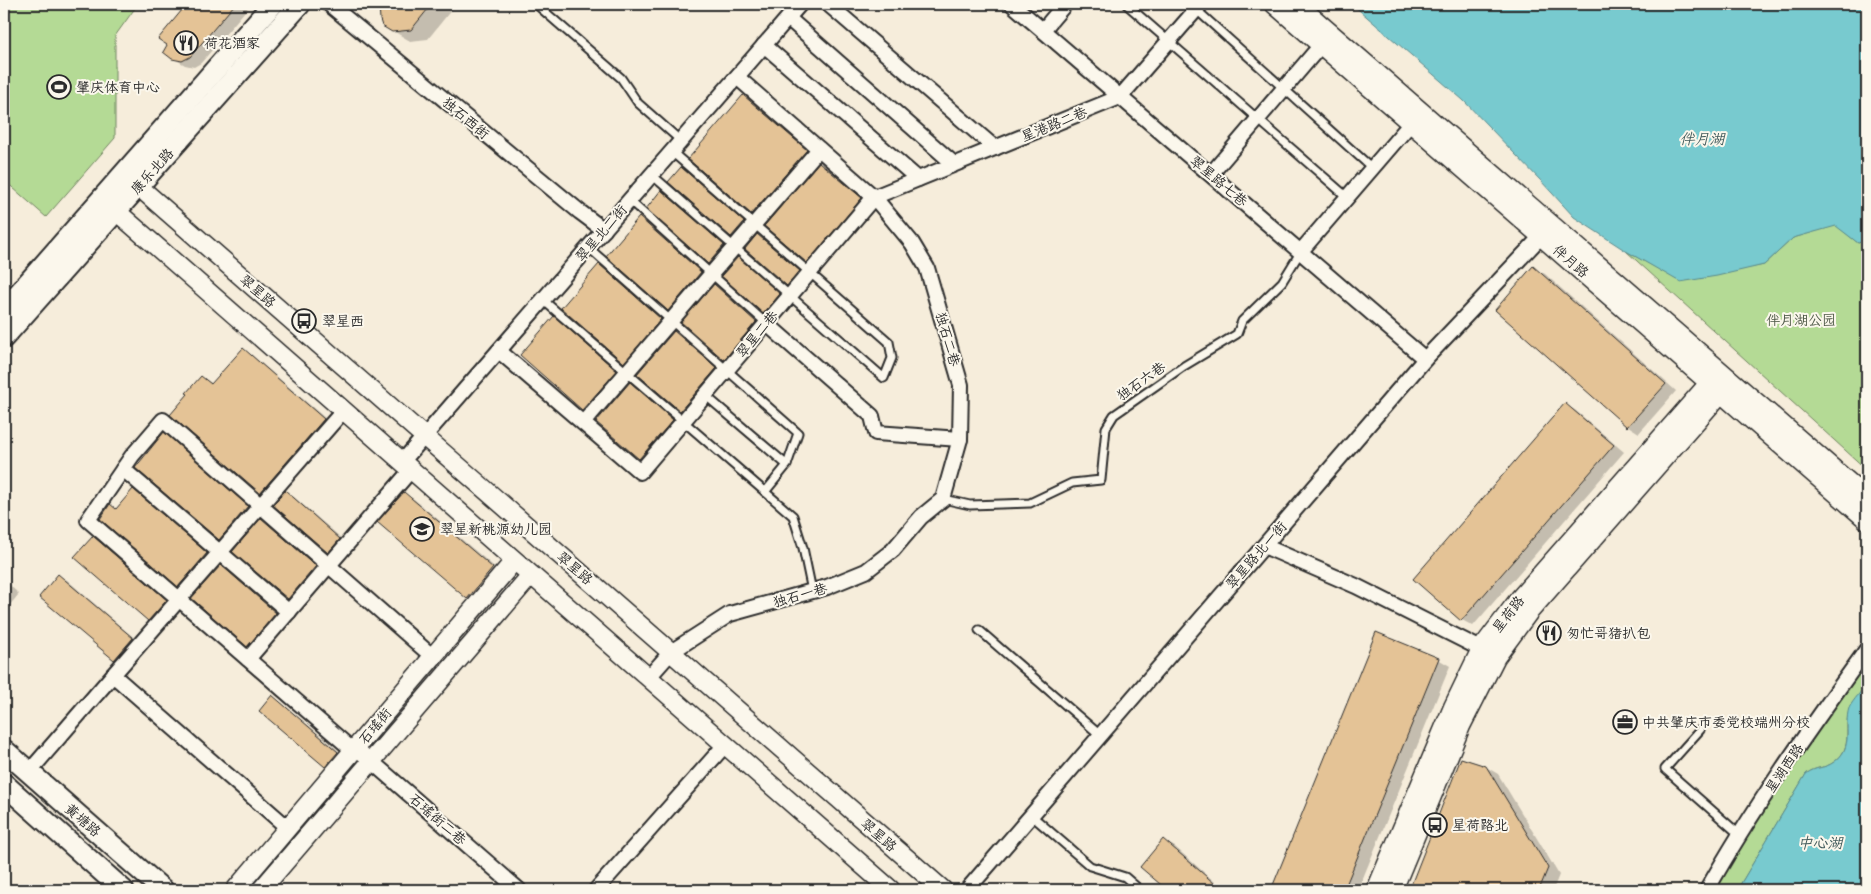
<svg xmlns="http://www.w3.org/2000/svg" width="1871" height="894" font-family="'Shantell Sans','LXGW WenKai TC',sans-serif">
  <rect width="100%" height="100%" fill="#f6eddb"/>
  <filter id="ink" filterUnits="userSpaceOnUse"><feTurbulence type="fractalNoise" baseFrequency=".02" numOctaves="2"/><feDisplacementMap in="SourceGraphic" scale="10" xChannelSelector="R" yChannelSelector="G"/><feConvolveMatrix kernelMatrix="1 2 1 2 8 2 1 2 1" color-interpolation-filters="sRGB"/></filter>
  <g filter="url(#ink)">
    <g fill="#b4da95" stroke="#708260">
      <path d="M4,4H138L115,36V138L46,217L4,180Z"/>
      <path d="M1836,225L1858,243L1867,240V470L1626,251L1680,281L1764,265L1793,238Z"/>
      <path d="M1867,659C1867,666 1869,676 1867,682C1865,692 1853,699 1850,708C1842,727 1855,747 1834,762C1825,769 1816,766 1806,774L1737,890H1716L1803,740Z"/>
    </g>
    <g fill="#78cacf" stroke="#598a8d">
      <path d="M1352,4H1867V240L1858,243L1836,226L1793,238L1764,265L1717,276L1680,282L1626,251L1574,217L1541,181L1463,100Z"/>
      <path d="M1867,683V890H1737L1806,774C1816,766 1825,769 1834,762C1855,747 1843,727 1849,708C1853,700 1862,691 1867,683Z"/>
    </g>
    <g fill="#0003">
      <path d="M189,4H251L201,63L194,67L185,65L173,58L168,45L160,38Z"/>
      <path d="M380,4H456L428,39L410,41L383,25L381,20Z"/>
      <path d="M744,96L752,101L814,155L760,218L752,213L690,159Z"/>
      <path d="M820,163L828,168L869,204L816,266L807,262Z"/>
      <path d="M682,169L690,174L752,228L740,241L732,236L670,182Z"/>
      <path d="M662,192L670,197L732,251L717,268L709,263L648,208Z"/>
      <path d="M640,218L648,223L709,278L677,315L669,310Z"/>
      <path d="M758,235L766,240L807,276L796,290L788,285Z"/>
      <path d="M738,259L746,263L787,299L772,317L764,312Z"/>
      <path d="M599,265L607,270L669,324L632,366L624,362Z"/>
      <path d="M1533,268L1545,274L1676,391L1639,433L1628,426Z"/>
      <path d="M715,285L723,290L764,327L733,364L724,359Z"/>
      <path d="M554,318L562,323L624,376L591,414L583,409L521,355Z"/>
      <path d="M674,332L683,337L724,374L689,415L681,410L639,374Z"/>
      <path d="M243,350L252,355L333,425L270,498L260,492L202,377L213,384Z"/>
      <path d="M630,384L638,388L681,425L648,463L640,458L598,421Z"/>
      <path d="M1565,404L1576,411L1624,452L1473,626L1462,620L1414,579Z"/>
      <path d="M164,434L172,439L256,512L228,544L220,539Z"/>
      <path d="M134,491L142,496L215,559L187,591L179,586L110,505L118,509Z"/>
      <path d="M286,492L294,497L348,544L337,557L329,552Z"/>
      <path d="M404,493L415,500L504,575L479,604L467,598Z"/>
      <path d="M262,520L270,524L324,572L297,603L289,598L234,551Z"/>
      <path d="M93,537L101,542L174,605L157,625L149,620L75,557Z"/>
      <path d="M221,566L229,571L284,618L256,650L248,646Z"/>
      <path d="M59,576L67,580L141,644L123,664L115,659L41,596Z"/>
      <path d="M4,580L19,594L4,612Z"/>
      <path d="M1377,634L1438,659L1450,666L1358,890H1273Z"/>
      <path d="M273,697L281,702L346,757L334,771L326,766L261,711Z"/>
      <path d="M1462,760L1486,767L1498,774L1559,875L1553,890H1410Z"/>
      <path d="M1164,841L1175,847L1224,890H1169L1141,866Z"/>
    </g>
    <g fill="#e4c396" stroke="#2b2b2b">
      <path d="M187,4H235L190,57L182,61L172,59L163,52L167,45L158,39Z"/>
      <path d="M379,4H432L411,30L392,32L382,26L380,20Z"/>
      <path d="M743,95L807,150L751,214L688,159Z"/>
      <path d="M819,162L862,198L807,263L764,226Z"/>
      <path d="M681,167L744,222L731,237L668,182Z"/>
      <path d="M661,190L724,245L708,264L646,209Z"/>
      <path d="M639,217L701,272L668,311L606,256Z"/>
      <path d="M757,234L800,271L787,286L745,249Z"/>
      <path d="M738,257L780,294L763,314L721,276Z"/>
      <path d="M599,264L661,319L624,363L561,308Z"/>
      <path d="M1533,266L1666,384L1627,427L1495,310Z"/>
      <path d="M714,284L756,322L724,360L681,322Z"/>
      <path d="M554,316L617,371L582,410L520,355Z"/>
      <path d="M674,331L717,368L680,411L637,374Z"/>
      <path d="M243,348L324,419L260,493L170,415L188,394L186,393L201,376L211,384Z"/>
      <path d="M630,382L673,420L639,459L596,422Z"/>
      <path d="M1565,403L1614,445L1461,621L1413,579Z"/>
      <path d="M164,432L248,506L219,540L135,468Z"/>
      <path d="M133,489L207,553L178,587L100,519L110,504L116,509Z"/>
      <path d="M285,490L340,539L328,553L273,505Z"/>
      <path d="M404,492L493,568L467,599L377,522Z"/>
      <path d="M261,518L316,566L288,599L232,552Z"/>
      <path d="M93,536L167,600L148,621L74,557Z"/>
      <path d="M221,565L276,613L247,647L191,598Z"/>
      <path d="M58,574L133,638L114,660L39,597Z"/>
      <path d="M1376,632L1439,658L1344,890H1271Z"/>
      <path d="M272,695L338,752L325,767L259,711Z"/>
      <path d="M1461,758L1486,766L1548,868L1539,890H1409Z"/>
      <path d="M1163,839L1222,890H1167L1140,867Z"/>
    </g>
    <g fill="none" stroke-linecap="round" stroke-linejoin="round">
      <g stroke="#2b2b2b" stroke-width="11">
        <g id="service">
          <path d="M536,4L621,78L638,103L681,141"/>
          <path d="M1126,4L1347,197"/>
          <path d="M1190,4L1372,168"/>
          <path d="M652,175L884,378L892,358L889,342L672,152"/>
          <path d="M629,200L766,323"/>
          <path d="M589,248L798,433L787,465L765,492"/>
          <path d="M543,300L793,516L803,548L812,591"/>
          <path d="M705,395L787,465"/>
          <path d="M943,499L970,505L1030,503L1072,483L1101,480L1106,428L1114,415L1184,366L1237,334L1242,321L1282,282L1301,251"/>
          <path d="M979,630L1100,735"/>
          <path d="M1700,730L1665,769L1740,835"/>
          <path d="M1031,815L1090,866L1125,877L1140,890"/>
        </g>
      </g>
      <g stroke="#2b2b2b" stroke-width="18">
        <g id="minor">
          <path d="M329,4L580,212L604,230"/>
          <path d="M828,4L995,148"/>
          <path d="M1012,4L1425,359"/>
          <path d="M788,18L954,164"/>
          <path d="M1043,30L1065,4"/>
          <path d="M764,45L918,179"/>
          <path d="M1211,174L1321,45"/>
          <path d="M1301,251L1411,123"/>
          <path d="M766,323L872,416L876,433L960,439"/>
          <path d="M499,351L640,472L874,197L1120,97L1201,4"/>
          <path d="M583,423L819,149"/>
          <path d="M402,462L800,4"/>
          <path d="M123,469L289,612"/>
          <path d="M1264,546L1356,586L1481,649"/>
          <path d="M433,657L163,420L132,456L88,520L348,746L356,748L519,890"/>
          <path d="M248,659L411,470"/>
          <path d="M113,675L343,411"/>
          <path d="M648,678L671,652L730,614L827,587L866,571L893,550L921,517L943,499L960,439L961,385L927,268L912,243L874,197L737,77"/>
          <path d="M29,772L113,675L288,828"/>
          <path d="M596,890L725,745"/>
          <path d="M967,890L1425,359L1548,229"/>
          <path d="M1707,890C1754,806 1811,727 1867,649"/>
        </g>
      </g>
      <g stroke="#2b2b2b" stroke-width="21">
        <g id="tertiary">
          <path d="M1274,4L1867,520"/>
          <path d="M1297,4L1867,498"/>
          <path d="M138,186L943,890"/>
          <path d="M116,211L891,890"/>
          <path d="M235,890L514,561"/>
          <path d="M261,890L531,575"/>
          <path d="M1376,890L1453,707L1481,649L1519,599L1718,373"/>
          <path d="M1393,890L1461,726L1496,657L1529,612L1728,385"/>
        </g>
      </g>
      <g stroke="#2b2b2b" stroke-width="24">
        <g id="secondary">
          <path d="M4,310L273,4"/>
          <path d="M4,337L300,4"/>
          <path d="M4,750L163,890"/>
          <path d="M4,784L123,890"/>
        </g>
      </g>
      <use href="#service" stroke="#fbf7ec" stroke-width="7"/>
      <use href="#minor" stroke="#fbf7ec" stroke-width="14"/>
      <use href="#tertiary" stroke="#fbf7ec" stroke-width="18"/>
      <use href="#secondary" stroke="#fbf7ec" stroke-width="20"/>
    </g>
  </g>
  <defs>
    <g id="restaurant-ring" transform="scale(1.25)"><circle r="9.5" fill="#fbf7ec" stroke="#2b2b2b" stroke-width="1.5"/><path d="M-5-6h1v4h1v-4h1v4h1v-4h1v5L-1.5 .5V6h-2V.5L-5-1ZM5-6V6H3V1.5H1.5Q1.5-4 5-6Z" fill="#2b2b2b"/></g>
    <g id="stadium-ring" transform="scale(1.25)"><circle r="9.5" fill="#fbf7ec" stroke="#2b2b2b" stroke-width="1.5"/><path d="M0-5a6.5 5 0 1 0 0 10a6.5 5 0 1 0 0-10ZM-3.5-1.8h7v3.6h-7Z" fill="#2b2b2b"/></g>
    <g id="bus-ring" transform="scale(1.25)"><circle r="9.5" fill="#fbf7ec" stroke="#2b2b2b" stroke-width="1.5"/><path d="M-5-6H5V4H4V6H2V4H-2V6H-4V4H-5ZM-3.5-4V0h7V-4ZM-3.5 1.2v1.5H-2V1.2ZM2 1.2v1.5H3.5V1.2Z" fill="#2b2b2b"/></g>
    <g id="school-ring" transform="scale(1.25)"><circle r="9.5" fill="#fbf7ec" stroke="#2b2b2b" stroke-width="1.5"/><path d="M0-5L7-2L0 1L-7-2ZM-4 1L0 2.5L4 1V4Q0 6-4 4Z" fill="#2b2b2b"/></g>
    <g id="office-ring" transform="scale(1.25)"><circle r="9.5" fill="#fbf7ec" stroke="#2b2b2b" stroke-width="1.5"/><path d="M-6-3h4V-5.5h4V-3h4V5H-6ZM-1-4.5V-3h2v-1.5ZM-6 0V1H6V0Z" fill="#2b2b2b"/></g>
  </defs>
  <g fill-rule="evenodd">
    <use href="#restaurant-ring" x="186" y="43"/>
    <use href="#stadium-ring" x="59" y="87"/>
    <use href="#bus-ring" x="304" y="321"/>
    <use href="#school-ring" x="422" y="529"/>
    <use href="#restaurant-ring" x="1549" y="633"/>
    <use href="#office-ring" x="1625" y="722"/>
    <use href="#bus-ring" x="1435" y="825"/>
  </g>
  <g text-anchor="middle" stroke-width="4" stroke-linejoin="round" paint-order="stroke">
    <g font-size="14" fill="#2b2b2b" stroke="#fbf7ec" text-anchor="start">
      <text x="204" y="48">荷花酒家</text>
      <text x="76" y="92">肇庆体育中心</text>
      <text x="322" y="326">翠星西</text>
      <text x="440" y="534">翠星新桃源幼儿园</text>
      <text x="1566" y="638">匆忙哥猪扒包</text>
      <text x="1642" y="727">中共肇庆市委党校端州分校</text>
      <text x="1452" y="830">星荷路北</text>
    </g>
    <g font-size="14" fill="#2b2b2b" stroke="#fbf7ec">
      <text transform="translate(466 118) rotate(40)" y="5">独石西街</text>
      <text transform="translate(1054 124) rotate(-22)" y="5">星港路二巷</text>
      <text transform="translate(152 171) rotate(-48)" y="5">康乐北路</text>
      <text transform="translate(1219 181) rotate(40)" y="5">翠星路七巷</text>
      <text transform="translate(601 233) rotate(-49)" y="5">翠星北二街</text>
      <text transform="translate(1571 261) rotate(41)" y="5">伴月路</text>
      <text transform="translate(258 291) rotate(41)" y="5">翠星路</text>
      <text transform="translate(757 334) rotate(-50)" y="5">翠星二巷</text>
      <text transform="translate(948 339) rotate(74)" y="5">独石二巷</text>
      <text transform="translate(1141 381) rotate(-35)" y="5">独石六巷</text>
      <text transform="translate(1256 555) rotate(-49)" y="5">翠星路北一街</text>
      <text transform="translate(575 568) rotate(41)" y="5">翠星路</text>
      <text transform="translate(800 595) rotate(-16)" y="5">独石一巷</text>
      <text transform="translate(1508 614) rotate(-52)" y="5">星荷路</text>
      <text transform="translate(375 726) rotate(-50)" y="5">石瑶街</text>
      <text transform="translate(1784 768) rotate(-56)" y="5">星湖西路</text>
      <text transform="translate(438 819) rotate(41)" y="5">石瑶街二巷</text>
      <text transform="translate(83 820) rotate(41)" y="5">黄塘路</text>
      <text transform="translate(879 835) rotate(41)" y="5">翠星路</text>
    </g>
    <g font-size="14" fill="#4d5746" stroke="#fbf7ec">
      <text x="1801" y="325">伴月湖公园</text>
    </g>
    <g font-size="15" font-style="italic" fill="#425b5c" stroke="#fbf7ec">
      <text x="1702" y="144">伴月湖</text>
      <text x="1820" y="848">中心湖</text>
    </g>
  </g>
  <rect width="1871" height="894" fill="none" stroke="#fbf7ec" stroke-width="20"/>
  <rect x="10" y="10" width="1851" height="874" fill="none" stroke="#2b2b2b" stroke-width="2" filter="url(#ink)"/>
</svg>
